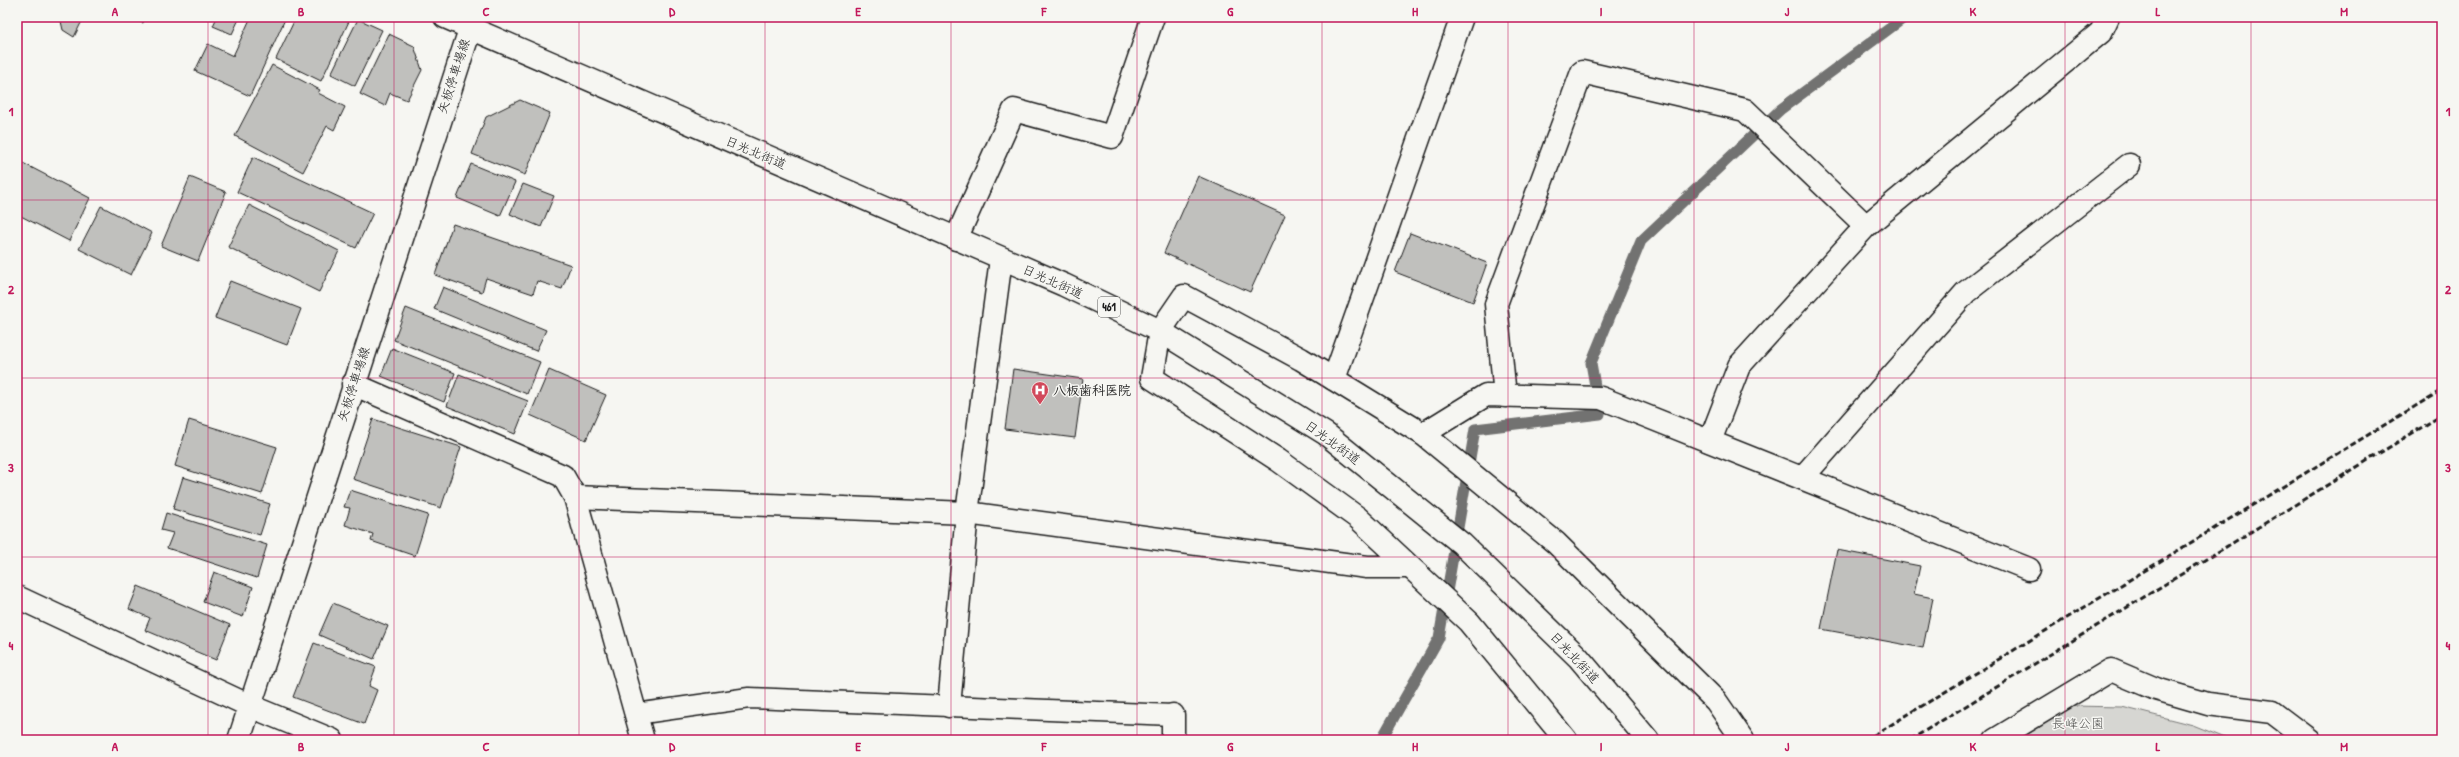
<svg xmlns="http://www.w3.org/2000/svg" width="2459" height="757" font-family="'Patrick Hand','Klee One',sans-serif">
  <rect width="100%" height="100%" fill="#f6f6f2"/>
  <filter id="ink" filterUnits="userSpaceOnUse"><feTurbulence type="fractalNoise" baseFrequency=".025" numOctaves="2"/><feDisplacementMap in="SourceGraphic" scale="8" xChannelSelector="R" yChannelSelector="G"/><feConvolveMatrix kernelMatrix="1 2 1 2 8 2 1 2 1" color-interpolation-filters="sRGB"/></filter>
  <g filter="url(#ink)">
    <path fill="#d6d6d2" stroke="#797977" d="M2073,706L2122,707L2193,725L2230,740H2019Z"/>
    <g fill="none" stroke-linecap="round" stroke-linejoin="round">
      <path stroke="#727271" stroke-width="11" d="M1381,740L1439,638L1475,429L1600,414L1591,363L1641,241L1781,109L1905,17"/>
    </g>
    <g fill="#c0c0bd" stroke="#1c1c1c">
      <path d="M60,17H84L74,37L63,30Z"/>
      <path d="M131,17H145L143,23Z"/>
      <path d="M217,17H240L232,34L213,26Z"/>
      <path d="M251,17H286L250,96L195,71L208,44L233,56Z"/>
      <path d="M296,17H351L321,81L276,59Z"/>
      <path d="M358,19L382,30L355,86L331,74Z"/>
      <path d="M389,34L414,46L422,70L407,100L390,93L385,106L360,94Z"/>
      <path d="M272,65L320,90L318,93L345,107L334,130L327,126L303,172L235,136Z"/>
      <path d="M520,100L550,113L525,175L472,154L486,117Z"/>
      <path d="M253,157L373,213L356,248L237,192Z"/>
      <path d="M17,160L90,198L69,241L17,214Z"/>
      <path d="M471,164L515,182L500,216L457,198Z"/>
      <path d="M1198,176L1285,215L1250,292L1164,253Z"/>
      <path d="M190,177L226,192L198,261L161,246Z"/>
      <path d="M523,184L554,196L541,227L510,214Z"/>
      <path d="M249,205L339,251L319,292L228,247Z"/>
      <path d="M101,206L152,233L131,275L79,249Z"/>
      <path d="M453,224L571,265L562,289L537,281L533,294L486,278L482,292L435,275Z"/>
      <path d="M1410,233L1487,263L1473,302L1395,272Z"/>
      <path d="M230,281L301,309L287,345L215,318Z"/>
      <path d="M443,287L546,330L536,351L434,309Z"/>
      <path d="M406,308L540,362L527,394L394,340Z"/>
      <path d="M392,348L455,373L444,402L381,376Z"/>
      <path d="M1013,369L1083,379L1075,438L1005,429Z"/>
      <path d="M549,370L606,395L586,440L530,415Z"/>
      <path d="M459,374L528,401L515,434L447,406Z"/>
      <path d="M373,419L461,447L441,508L353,479Z"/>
      <path d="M189,420L277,447L262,494L175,466Z"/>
      <path d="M183,477L270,504L260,535L173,509Z"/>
      <path d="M350,490L428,515L415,556L371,541L373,534L345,525L350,508L344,507Z"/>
      <path d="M166,513L267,545L257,578L167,548L173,533L161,530Z"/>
      <path d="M1837,550L1920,566L1914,594L1933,598L1923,648L1821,629Z"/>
      <path d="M214,572L253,587L243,617L203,602Z"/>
      <path d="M138,586L230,625L216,660L145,630L150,618L129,609Z"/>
      <path d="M333,603L388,626L374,659L319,635Z"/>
      <path d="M314,643L376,667L369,686L377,690L364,724L293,697Z"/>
    </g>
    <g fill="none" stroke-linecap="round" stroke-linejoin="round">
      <g stroke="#1c1c1c" stroke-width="23">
        <path id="service" d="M636,714L749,698L1173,715"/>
      </g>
      <g stroke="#1c1c1c" stroke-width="25">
        <g id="minor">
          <path d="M956,239L1014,110L1112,137L1153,17"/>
          <path d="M1334,379L1462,17"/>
          <path d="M353,384L563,476L575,497L643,740"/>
          <path d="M1505,396L1496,304L1582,72L1745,110L1866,226"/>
          <path d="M1423,434L1486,395L1601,398L2029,569"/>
          <path d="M1710,441L1739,366L1866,226L2101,32L2108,17"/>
          <path d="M1802,478L1966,292L2129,165"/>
          <path d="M575,497L967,513L1367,567H1408"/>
          <path d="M250,706L332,740"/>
          <path d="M949,706L967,513L1001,259"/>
          <path d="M1173,740V715"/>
          <path d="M1566,740L1469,622L1358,518L1278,460L1152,378L1160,331L1184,296L1301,359L1423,434L1556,543L1716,701L1743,740"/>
          <path d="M1995,740L2111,670L2156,689L2208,704L2272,712L2309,740"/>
        </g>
      </g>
      <g stroke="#1c1c1c" stroke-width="25">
        <path id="tertiary" d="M17,597L250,706"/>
      </g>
      <g stroke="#1c1c1c" stroke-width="25">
        <path id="secondary" d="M239,740L474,17"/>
      </g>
      <g stroke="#1c1c1c" stroke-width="25">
        <path id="trunk" d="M445,17L1064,285L1160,331L1326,434L1462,544L1578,657L1648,740"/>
      </g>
      <use href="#service" stroke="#f6f6f2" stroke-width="20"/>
      <use href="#minor" stroke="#f6f6f2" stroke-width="22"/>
      <use href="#tertiary" stroke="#f6f6f2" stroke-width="22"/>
      <use href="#secondary" stroke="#f6f6f2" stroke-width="22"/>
      <use href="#trunk" stroke="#f6f6f2" stroke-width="22"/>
      <g stroke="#1c1c1c" stroke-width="3" stroke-dasharray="6 3" stroke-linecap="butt">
        <path d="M1866,740L2442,390"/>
        <path d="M1910,740L2442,415"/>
      </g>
    </g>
  </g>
  <path fill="none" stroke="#c2185b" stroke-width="1" stroke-opacity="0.55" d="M208,17V740M394,17V740M579,17V740M765,17V740M951,17V740M1137,17V740M1322,17V740M1508,17V740M1694,17V740M1880,17V740M2065,17V740M2251,17V740M17,200H2442M17,378H2442M17,557H2442"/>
  <defs>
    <g id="hospital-pin" transform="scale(0.9)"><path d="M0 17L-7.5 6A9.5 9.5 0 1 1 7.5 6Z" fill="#d1495b" stroke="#f6f6f2"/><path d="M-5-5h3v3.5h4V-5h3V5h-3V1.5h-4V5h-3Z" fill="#fff"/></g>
  </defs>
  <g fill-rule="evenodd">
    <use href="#hospital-pin" x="1040" y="390"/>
  </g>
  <g text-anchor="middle" stroke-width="3" stroke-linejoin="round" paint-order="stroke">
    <rect fill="#f6f6f2" stroke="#5d5d5c" stroke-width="1" x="1098" y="297" width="22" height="20" rx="3"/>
    <g font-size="12" font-weight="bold" fill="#1c1c1c">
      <text x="1109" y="311">461</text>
    </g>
    <g font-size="13" fill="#1c1c1c" stroke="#f6f6f2">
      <text transform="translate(453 76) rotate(-72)" y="5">矢板停車場線</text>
      <text transform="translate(756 152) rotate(23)" y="5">日光北街道</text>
      <text transform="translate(1053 281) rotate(24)" y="5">日光北街道</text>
      <text transform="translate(353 384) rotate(-72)" y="5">矢板停車場線</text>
      <text transform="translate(1333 442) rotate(36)" y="5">日光北街道</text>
      <text transform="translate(1575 657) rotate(47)" y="5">日光北街道</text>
    </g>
    <g font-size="13" font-weight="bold" fill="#1c1c1c" stroke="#f6f6f2" text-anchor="start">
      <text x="1053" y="395">八板歯科医院</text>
    </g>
    <g font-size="13" fill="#545453" stroke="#f6f6f2">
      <text x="2078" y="728">長峰公園</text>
    </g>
  </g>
  <rect width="2459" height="757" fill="none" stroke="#f6f6f2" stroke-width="44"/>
  <rect x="22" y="22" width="2415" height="713" fill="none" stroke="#c2185b" stroke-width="1.5"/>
  <g font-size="13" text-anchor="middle" font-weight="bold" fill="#c2185b">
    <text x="115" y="16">A</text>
    <text x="301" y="16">B</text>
    <text x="486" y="16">C</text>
    <text x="672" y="16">D</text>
    <text x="858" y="16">E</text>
    <text x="1044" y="16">F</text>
    <text x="1230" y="16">G</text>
    <text x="1415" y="16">H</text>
    <text x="1601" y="16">I</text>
    <text x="1787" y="16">J</text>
    <text x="1973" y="16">K</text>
    <text x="2158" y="16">L</text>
    <text x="2344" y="16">M</text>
    <text x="11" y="116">1</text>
    <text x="2448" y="116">1</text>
    <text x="11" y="294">2</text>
    <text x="2448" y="294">2</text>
    <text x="11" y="472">3</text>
    <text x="2448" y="472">3</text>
    <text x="11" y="650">4</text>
    <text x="2448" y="650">4</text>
    <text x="115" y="751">A</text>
    <text x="301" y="751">B</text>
    <text x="486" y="751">C</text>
    <text x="672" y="751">D</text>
    <text x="858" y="751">E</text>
    <text x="1044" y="751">F</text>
    <text x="1230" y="751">G</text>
    <text x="1415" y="751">H</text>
    <text x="1601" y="751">I</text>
    <text x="1787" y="751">J</text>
    <text x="1973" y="751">K</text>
    <text x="2158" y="751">L</text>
    <text x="2344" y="751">M</text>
  </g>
</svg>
